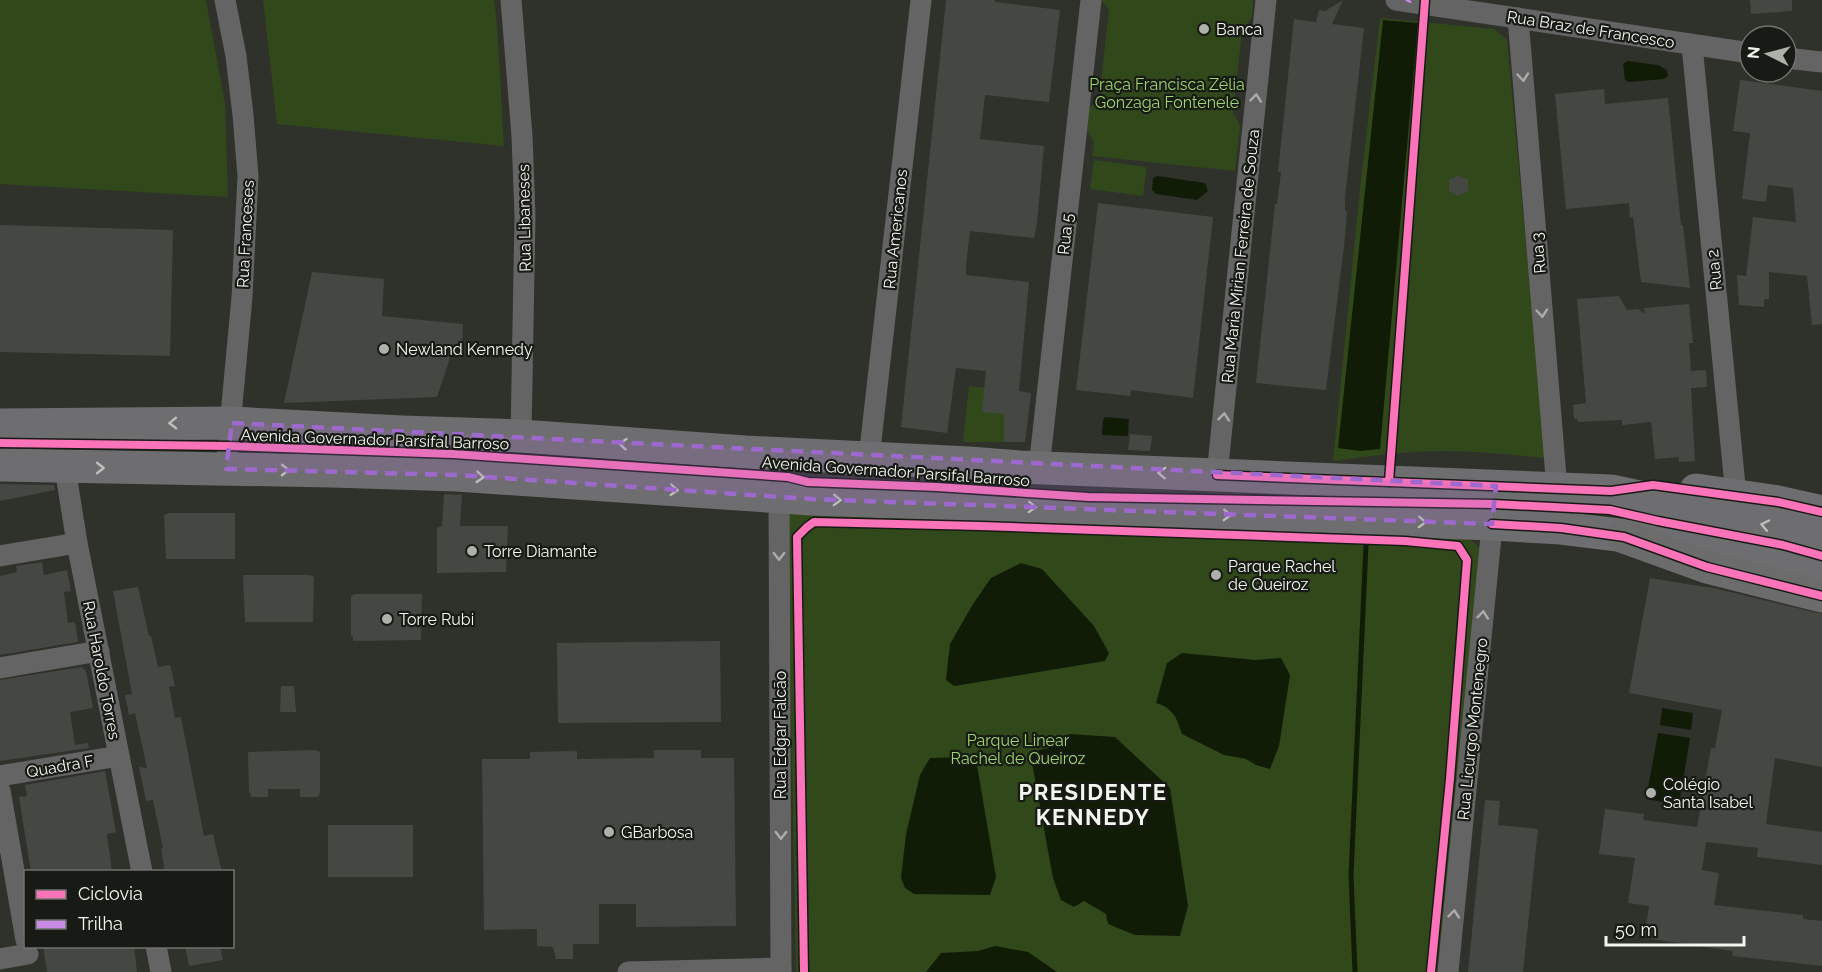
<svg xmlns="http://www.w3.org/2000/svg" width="1822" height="972" font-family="Raleway,sans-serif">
  <rect width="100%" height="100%" fill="#2e322b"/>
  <g fill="#31481b">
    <path d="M0,0H206L225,104L228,197L0,184Z"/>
    <path d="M263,0H494L497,25L504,146L277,124Z"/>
    <path d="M1101,0H1253L1252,16L1242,32L1233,112L1240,126L1235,171L1092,156L1094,142L1087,130L1089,108L1099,100L1109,9Z"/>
    <path d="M1380,18L1494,29L1507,40L1546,458C1512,455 1478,451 1444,451C1407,451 1370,456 1333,461L1360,189Z"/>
    <path d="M1094,160L1147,167L1143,196L1090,189Z"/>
    <path d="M969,386L1031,393L1025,442H963Z"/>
    <path d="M787,513L966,520L1058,529L1066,526L1470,539L1482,550L1437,972H796Z"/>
  </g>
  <g fill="#111c07">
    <path d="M1383,20L1418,23L1380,449L1360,451L1338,448Z"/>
    <path d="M1627,61L1658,65L1667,70L1668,76L1664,79L1628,82L1625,80L1623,64Z"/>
    <path d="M1157,176L1205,183L1208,191L1197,200L1156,194L1152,190L1153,178Z"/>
    <path d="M1105,417L1129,419L1128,436L1102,435L1103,420Z"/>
    <path d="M1021,563L1042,569L1094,626L1109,653L1105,661L954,686L946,680L950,644L973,604L991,578Z"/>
    <path d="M1182,653L1255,660L1281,658L1290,675L1279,746L1270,769L1256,765L1246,759L1224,755L1182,734C1177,718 1173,708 1156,703L1167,663Z"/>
    <path d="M1662,708L1693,713L1691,730L1660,725Z"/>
    <path d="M1658,733L1690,738L1679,805L1646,799Z"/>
    <path d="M1069,734L1115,737L1170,788L1188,906L1180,936L1135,935L1108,924L1106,914L1084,901L1074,907L1061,900L1053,878L1030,752L1058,746Z"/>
    <path d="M968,757L977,765L996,877L990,895L914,894L905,888L901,878L906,834L920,775L930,758Z"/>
    <path d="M995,946L1028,952L1057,972H926L941,953L978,951Z"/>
  </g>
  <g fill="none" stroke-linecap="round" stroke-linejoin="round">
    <path stroke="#111c07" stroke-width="5" d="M1355,972L1351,875L1366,545"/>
  </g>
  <g fill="#454742">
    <path d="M946,0H995V2L1060,10L1049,102L985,95L980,139L1044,146L1037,223L1034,238L970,231L966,265V275L1029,282L1019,391L1031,393L1025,442H1004V414L982,412L986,371L956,368L947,433L901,427Z"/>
    <path d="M1343,0L1332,24L1364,28L1345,197V211H1347L1344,247L1326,390L1256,383L1275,204H1277L1281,172H1278L1294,19L1316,22L1319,10L1325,11Z"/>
    <path d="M1750,0H1792V11L1751,14Z"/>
    <path d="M1740,80L1822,91V324L1812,325L1807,276L1769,272V299H1764V307L1739,305L1737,275L1746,276L1753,217L1796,222L1793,188L1768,185L1766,202L1742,199L1750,133L1733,131Z"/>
    <path d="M1604,89L1605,104L1668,98L1681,225H1683L1690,288L1641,282L1633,217L1630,218L1629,203L1566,209L1555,94Z"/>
    <path d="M1458,175L1468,180V191L1458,196L1449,191V180Z"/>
    <path d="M1098,203L1213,217L1193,398L1131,390L1130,396L1076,390Z"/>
    <path d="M0,225L173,230L170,356L0,352Z"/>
    <path d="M312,272L384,279L382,316L463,324L462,347L454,346L437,397L284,403Z"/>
    <path d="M1619,296L1627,310L1638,309L1645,314L1644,308L1689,304L1693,343H1689L1691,371L1706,370L1707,387L1691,388L1695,461L1679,462V457L1655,459L1651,422L1622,425V420L1578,422L1577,419H1574L1573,405L1586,403L1577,299Z"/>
    <path d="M1130,434L1152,436L1150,451L1128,450Z"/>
    <path d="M0,484L54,485L55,490L0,501Z"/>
    <path d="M444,494L462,495L460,526H508L506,572L437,573V528L442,526Z"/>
    <path d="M169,513H235V559H166L164,515Z"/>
    <path d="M42,562L44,575L67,570L71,591L64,592L68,623L75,622L78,640L77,642L0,655V576L17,572L16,566Z"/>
    <path d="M243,575H310L314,577L313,622H245Z"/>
    <path d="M1650,578L1718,589L1822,614V767L1775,758L1766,824L1822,832V865L1757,857L1758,848L1706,842L1702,870L1719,873L1714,905L1803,915V919L1822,921V966L1732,956L1733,951L1644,938L1649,906L1628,903L1635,858L1599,854L1605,809L1644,814L1643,820L1697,827L1711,748H1715L1722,710L1629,693Z"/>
    <path d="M138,587L149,636H151L158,667L170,665L175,686L169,687L175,718L181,717L204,836L213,834L222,872H165L161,848H163L153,800L146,801L139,767L147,768L135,713L129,715L125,695L132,694L113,591Z"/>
    <path d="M355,594H422L421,640L353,641V636H351V596Z"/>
    <path d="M720,641L721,722L558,723L557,643Z"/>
    <path d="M81,667L86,671L93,708L70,712L75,745L88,743L89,748L0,761V680Z"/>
    <path d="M281,686H294L296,712H280Z"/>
    <path d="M315,750L320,752V792L318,797H300V789H268V797H251L250,792L249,793L248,752Z"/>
    <path d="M654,750H701V758H734L736,926L636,927V904H599V944H573V959H556L553,947L537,946V929L484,930L482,759H530V752L577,751V759L654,758Z"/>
    <path d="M105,771L116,832L107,834L112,872H31L19,797L27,796L25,785Z"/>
    <path d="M1485,800L1500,801L1498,825L1538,829L1523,972H1468Z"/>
    <rect x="328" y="825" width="85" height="52"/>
    <path d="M43,946H134L137,972H47Z"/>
    <path d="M185,946H220L223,960L189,966Z"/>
  </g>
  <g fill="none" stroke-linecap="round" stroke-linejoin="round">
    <g stroke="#656465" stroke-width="21">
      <path d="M225,0L236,56L243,115L248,176L242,297L226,469"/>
      <path d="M511,0L522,136L525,216L521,436"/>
      <path d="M1396,0L1750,53"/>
      <path d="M1518,18L1557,489"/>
      <path d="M1692,45L1736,496"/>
      <path d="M1786,58L1822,62"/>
      <path d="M869,458L921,0"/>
      <path d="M65,468L77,543L142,872"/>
      <path d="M1039,468L1091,0"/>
      <path d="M1217,475L1266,0"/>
      <path d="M779,498L781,972"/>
      <path d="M0,556L77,543"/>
      <path d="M0,668L99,651"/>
      <path d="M0,776L119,756"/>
      <path d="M0,790L26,940"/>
      <path d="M156,946L161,972"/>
      <path d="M0,959L28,954"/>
      <path d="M628,972L781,968"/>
      <path d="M1448,972L1496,486"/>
    </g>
    <g stroke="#6e6d6f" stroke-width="33">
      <path d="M0,425L232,423L402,432L521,436L745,452L969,463L1020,467L1611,491L1797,531L1822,539"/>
      <path d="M0,465L332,471L457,475L811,499L1492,524L1561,528L1692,544L1822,572"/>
      <path d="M1696,490L1778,502L1822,512"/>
    </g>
    <path stroke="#6c6c6d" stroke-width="33" d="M1624,537L1707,567L1822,596"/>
    <path stroke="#ca8be6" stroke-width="6" stroke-dasharray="12 6" stroke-linecap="butt" d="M1408,2L1409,0"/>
    <g stroke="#181b15" stroke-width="11">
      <g id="cycleway">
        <path d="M0,443L229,446L453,454L788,477L808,482L937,487L1088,497L1494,504L1610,510L1658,521L1783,545L1822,556"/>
        <path d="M1217,475L1611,491L1653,485L1778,502L1822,512"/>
        <path d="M1389,482L1425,0"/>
        <path d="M1492,524L1561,528L1624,537L1707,567L1822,596"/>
        <path d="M804,972L797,537L807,527L814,522L981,526L1405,541L1458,546L1467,560L1450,779L1431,972"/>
      </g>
    </g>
    <use href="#cycleway" stroke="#fb73b8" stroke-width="8"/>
  </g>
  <defs><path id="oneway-chevron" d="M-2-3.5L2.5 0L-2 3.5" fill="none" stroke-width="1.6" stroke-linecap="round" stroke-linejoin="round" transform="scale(1.5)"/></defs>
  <g stroke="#abadaa">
    <use href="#oneway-chevron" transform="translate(1523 77) rotate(85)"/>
    <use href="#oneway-chevron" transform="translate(1256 98) rotate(-84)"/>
    <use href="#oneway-chevron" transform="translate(1542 313) rotate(85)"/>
    <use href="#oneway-chevron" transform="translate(1224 417) rotate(-84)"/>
    <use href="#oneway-chevron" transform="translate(779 556) rotate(90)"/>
    <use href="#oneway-chevron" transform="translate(1483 615) rotate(-84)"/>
    <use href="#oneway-chevron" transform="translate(781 835) rotate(90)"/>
    <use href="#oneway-chevron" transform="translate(1454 914) rotate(-84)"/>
  </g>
  <g stroke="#bdbfbb">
    <use href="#oneway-chevron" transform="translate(173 423) rotate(179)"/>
    <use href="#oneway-chevron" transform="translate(623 444) rotate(-175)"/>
    <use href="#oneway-chevron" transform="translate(100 468)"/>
    <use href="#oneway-chevron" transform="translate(285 470) rotate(1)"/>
    <use href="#oneway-chevron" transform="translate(1162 473) rotate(-178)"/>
    <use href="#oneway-chevron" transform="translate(480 477) rotate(4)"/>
    <use href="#oneway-chevron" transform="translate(674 490) rotate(4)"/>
    <use href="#oneway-chevron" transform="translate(837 500) rotate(2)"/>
    <use href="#oneway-chevron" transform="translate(1032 507) rotate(2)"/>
    <use href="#oneway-chevron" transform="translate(1227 515) rotate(2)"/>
    <use href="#oneway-chevron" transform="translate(1422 522) rotate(2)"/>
    <use href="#oneway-chevron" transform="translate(1765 525) rotate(-168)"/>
  </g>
  <path fill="#9e69cd" fill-opacity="0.2" stroke="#9e69cd" stroke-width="4.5" stroke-dasharray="12 8" stroke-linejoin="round" d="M232,423L1496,486L1492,524L811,499L457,475L226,469Z"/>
  <g fill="#adb1aa" stroke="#181b15" stroke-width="2">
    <circle cx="1204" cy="29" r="6"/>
    <circle cx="384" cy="349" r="6"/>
    <circle cx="472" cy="551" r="6"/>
    <circle cx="1216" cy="575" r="6"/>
    <circle cx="387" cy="619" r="6"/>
    <circle cx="1651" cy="793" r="6"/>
    <circle cx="609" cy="832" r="6"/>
  </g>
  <g text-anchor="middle" stroke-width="4.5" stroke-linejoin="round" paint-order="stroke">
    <g font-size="16" fill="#f1f6ee" stroke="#181b15" text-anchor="start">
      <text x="1216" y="35">Banca</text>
      <text x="396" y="355">Newland Kennedy</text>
      <text x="484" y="557">Torre Diamante</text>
      <text x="1228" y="572">Parque Rachel<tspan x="1228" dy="18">de Queiroz</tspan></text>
      <text x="399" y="625">Torre Rubi</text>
      <text x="1663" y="790">Colégio<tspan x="1663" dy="18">Santa Isabel</tspan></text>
      <text x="621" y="838">GBarbosa</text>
    </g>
    <g font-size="16" fill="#f1f6ee" stroke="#181b15">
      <text transform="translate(1591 29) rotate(9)" y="6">Rua Braz de Francesco</text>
      <text transform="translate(524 218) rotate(-91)" y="6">Rua Libaneses</text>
      <text transform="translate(895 229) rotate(-84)" y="6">Rua Americanos</text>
      <text transform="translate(245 234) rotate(-87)" y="6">Rua Franceses</text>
      <text transform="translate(1065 234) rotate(-84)" y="6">Rua 5</text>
      <text transform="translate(1538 253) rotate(-95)" y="6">Rua 3</text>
      <text transform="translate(1240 256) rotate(-84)" y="6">Rua Maria Mirian Ferreira de Souza</text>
      <text transform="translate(1714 270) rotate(-96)" y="6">Rua 2</text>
      <text transform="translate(375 439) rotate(2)" y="6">Avenida Governador Parsifal Barroso</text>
      <text transform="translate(896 471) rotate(4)" y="6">Avenida Governador Parsifal Barroso</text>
      <text transform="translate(102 670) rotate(79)" y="6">Rua Haroldo Torres</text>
      <text transform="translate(1472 729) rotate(-84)" y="6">Rua Licurgo Montenegro</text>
      <text transform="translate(780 735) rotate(-90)" y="6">Rua Edgar Falcão</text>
      <text transform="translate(60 766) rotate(-10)" y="6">Quadra F</text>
    </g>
    <g font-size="16" fill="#9ed66e" stroke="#181b15">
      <text x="1167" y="90">Praça Francisca Zélia<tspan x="1167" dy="18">Gonzaga Fontenele</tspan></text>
      <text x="1018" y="746">Parque Linear<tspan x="1018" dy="18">Rachel de Queiroz</tspan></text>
    </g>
    <g font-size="22" font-weight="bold" letter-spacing="1.5" fill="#f1f6ee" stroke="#181b15">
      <text x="1093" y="800">PRESIDENTE<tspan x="1093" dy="25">KENNEDY</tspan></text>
    </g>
  </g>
  <rect x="24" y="870" width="210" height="78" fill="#181b15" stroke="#6f736c" stroke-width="1.5"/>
  <rect x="36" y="890" width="30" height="9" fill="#fb73b8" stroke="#6f736c" stroke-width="1.5"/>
  <text x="78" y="900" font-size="18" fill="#f1f6ee">Ciclovia</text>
  <rect x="36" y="920" width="30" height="9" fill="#ca8be6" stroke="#6f736c" stroke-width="1.5"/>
  <text x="78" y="930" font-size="18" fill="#f1f6ee">Trilha</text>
  <g transform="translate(1768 54) rotate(276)"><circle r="28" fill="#181b15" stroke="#6f736c" stroke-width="1.5"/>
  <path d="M0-4.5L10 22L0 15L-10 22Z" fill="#adb1aa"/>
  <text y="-9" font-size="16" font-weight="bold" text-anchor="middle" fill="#f1f6ee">N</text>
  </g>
  <path d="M1606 936v9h138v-9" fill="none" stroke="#f1f6ee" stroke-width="3"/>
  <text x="1615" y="936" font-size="18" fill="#f1f6ee" stroke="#181b15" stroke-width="4.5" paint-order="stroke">50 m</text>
</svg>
